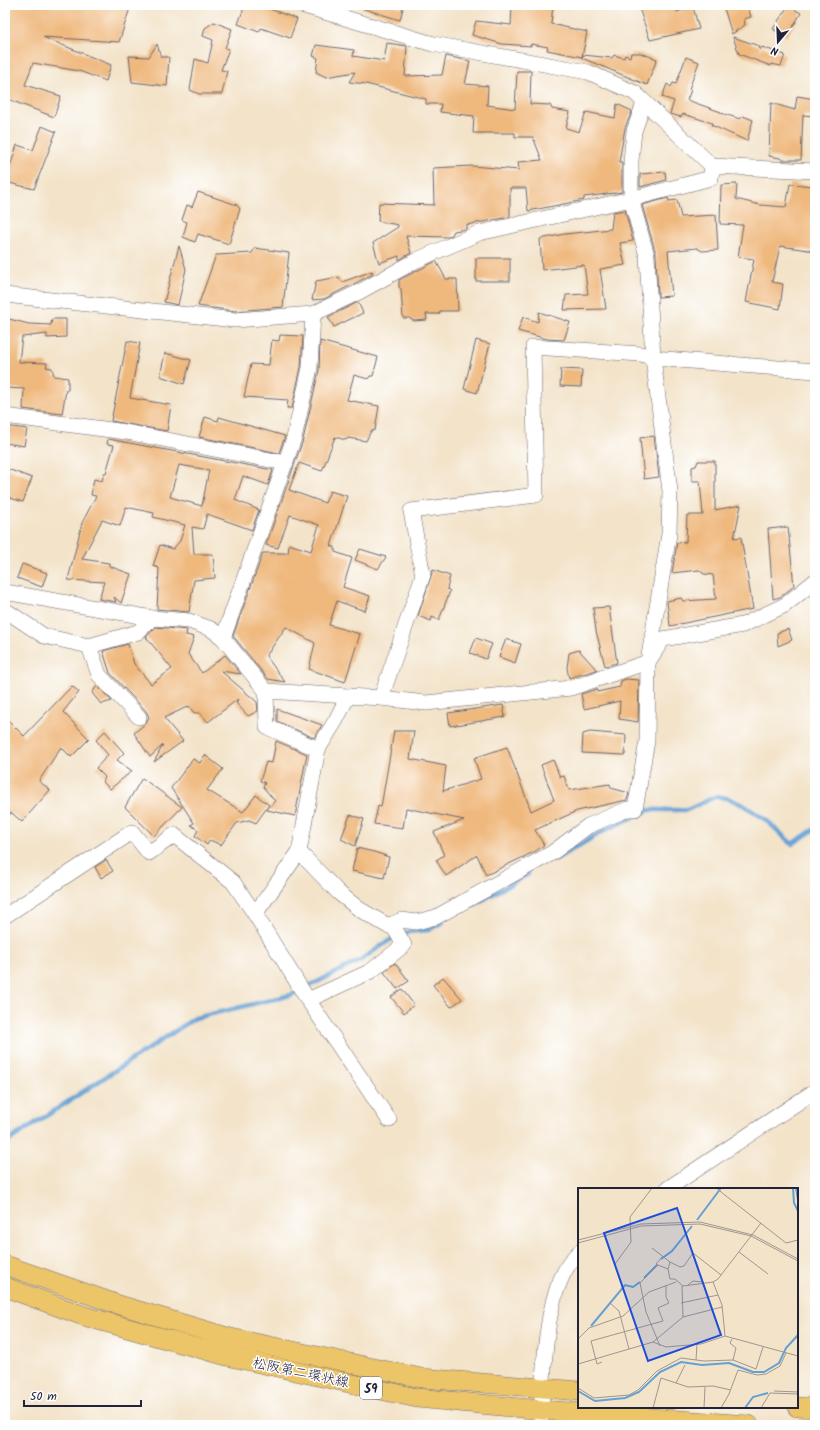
<svg xmlns="http://www.w3.org/2000/svg" width="820" height="1430" font-family="Kalam,'Klee One',sans-serif">
  <rect width="100%" height="100%" fill="#fff"/>
  <filter id="ink" filterUnits="userSpaceOnUse"><feTurbulence type="fractalNoise" baseFrequency=".025" numOctaves="2"/><feDisplacementMap in="SourceGraphic" scale="8" xChannelSelector="R" yChannelSelector="G"/><feConvolveMatrix kernelMatrix="1 2 1 2 8 2 1 2 1" color-interpolation-filters="sRGB"/></filter>
  <filter id="wash" filterUnits="userSpaceOnUse"><feTurbulence type="fractalNoise" baseFrequency=".012" numOctaves="4" result="noise"/><feDisplacementMap in="SourceGraphic" scale="16" xChannelSelector="R" yChannelSelector="G"/><feGaussianBlur stdDeviation="0.9" result="paint"/><feColorMatrix in="noise" values="0 0 0 0 0 0 0 0 0 0 0 0 0 0 0 0 0 1.4 0 .05"/><feComposite in="paint" operator="in"/></filter>
  <g filter="url(#wash)">
    <rect width="100%" height="100%" fill="#f3e3c9"/>
    <g fill="none" stroke-linecap="round" stroke-linejoin="round">
      <g stroke="#64a0d4" stroke-width="4.5">
        <path d="M556,859L605,830L649,810H687L717,796L730,799L745,806L766,820L792,844L815,829"/>
        <path d="M472,906L528,874"/>
        <path d="M5,1143L195,1018L291,995L359,961L393,938L408,932L428,930L443,922"/>
      </g>
    </g>
    <g id="blocks">
      <g fill="#efb87d" fill-rule="evenodd">
        <path d="M5,5H131L119,42L43,37L111,65L106,81L79,71L33,63L25,85L61,96L54,117L5,98Z"/>
        <path d="M245,5H259L297,19L290,38L261,28L259,32L238,24Z"/>
        <path d="M361,5H393L403,8L400,20L361,8Z"/>
        <path d="M512,5H553L551,24L587,32L582,57L547,50L548,47L531,44V46L502,44L472,35L476,21L511,25Z"/>
        <path d="M647,5H658L661,9L675,6L677,12L693,7L699,29L650,40L639,8Z"/>
        <path d="M723,5H747L751,17L744,19L745,25L732,34Z"/>
        <path d="M788,6L801,13L787,37L773,29Z"/>
        <path d="M214,22L232,29L225,48L229,49L221,70L227,71L222,94H199L190,90L195,59L208,63L213,40L203,36L205,28Z"/>
        <path d="M733,37L759,46L760,50L762,47L785,55L781,66L771,64V66L739,54Z"/>
        <path d="M387,43L407,46L405,76L442,75L446,56L470,61L465,84L488,86L487,105L515,109L517,71H531L530,104L550,105L552,109L570,112L566,128L579,132L586,112L615,118L617,104L632,111L625,128L619,162H622V192L584,197V200L528,211L526,188H510V217L466,225V229L454,231L452,235L448,237L406,236L411,253L399,260V256L379,263L373,243L398,227V225L378,221L379,203L434,205L433,168L472,166L519,170L518,162L542,160L533,137H515V133H473L474,116L440,112L441,104H426V99L366,84L349,82L355,72L326,77L316,72L318,58L313,56L316,45L354,50L353,56L384,61Z"/>
        <path d="M157,44L161,57H169L167,86L132,82L129,56L149,57Z"/>
        <path d="M631,53H640L657,59L647,85L582,58L583,55L612,58L614,55L624,58L625,55L630,57Z"/>
        <path d="M686,57L699,62L689,89L691,90L687,100L721,112V113L740,119L743,116L753,120L747,141L711,125L712,123L683,114L681,117L670,114L674,101L662,97L667,84L671,87L673,83L676,84Z"/>
        <path d="M797,96L815,99L814,116L803,115L801,160H782L780,158L769,156L771,103L795,110Z"/>
        <path d="M42,126L56,132L34,189L5,182L17,145L33,150Z"/>
        <path d="M665,172L666,180L640,187V174Z"/>
        <path d="M737,184L736,199L760,205L786,207L790,184L815,186V251L780,246L772,282L783,284L780,309L746,302L754,259L738,257L743,225L720,224L721,185Z"/>
        <path d="M198,192L237,205L240,209L229,244L198,234L195,242L183,237L187,222L182,220L187,205L192,207Z"/>
        <path d="M668,198L669,201L677,200L681,217L716,215L718,250L702,251L697,248L668,251L672,296L658,297L656,254L642,205Z"/>
        <path d="M625,210L633,241L620,243L625,265L600,269L606,309L564,310L566,295L588,294L584,265L542,270L540,239L565,234L611,229L613,212Z"/>
        <path d="M179,246L186,269L178,305L164,302Z"/>
        <path d="M255,248L289,253L283,307L235,311L198,306L216,255L252,253Z"/>
        <rect x="476" y="258" width="34" height="23"/>
        <path d="M436,261L446,279H457L458,311H440L439,314H426L427,320L414,321L409,318H403L401,289L399,287V280Z"/>
        <path d="M372,271L373,274L324,299L312,300L316,281L339,277L342,282Z"/>
        <path d="M358,302L363,313L334,327L328,317Z"/>
        <path d="M539,312L570,322L564,340L547,339L518,331L523,317L538,322Z"/>
        <path d="M9,319L29,324L51,325L52,319H66V337L47,338V334L22,337L19,362L47,363L46,367L52,368L54,376L68,378V390H66L62,414L23,409L24,389L5,388V359Z"/>
        <path d="M280,335L303,336L301,367L292,408H287L288,400L244,397L251,364L269,365L272,340L279,341Z"/>
        <path d="M476,340L490,344L477,393L464,389Z"/>
        <path d="M127,341L140,343L130,398L171,405L167,431L111,421Z"/>
        <path d="M320,341L378,357L373,376H370L368,379L354,375L347,400L379,406L375,430L371,431L366,441L348,438L346,440L335,437L322,471L299,463L289,490L325,503L330,491L347,496L331,546L335,547V552L352,558L343,587L370,596L365,611L337,601L329,625L360,634L345,682L309,669L315,643L286,627L266,656L285,682L268,679L233,636L263,553H288L289,544L311,551L319,525L290,515L278,548L266,545L303,440L319,370Z"/>
        <path d="M165,353L191,360L184,384L160,376Z"/>
        <path d="M561,369L582,370L581,387L560,386Z"/>
        <path d="M205,417L218,421L219,417L285,436L279,453L199,437Z"/>
        <path d="M5,426L27,429L24,446L5,443Z"/>
        <path d="M654,436L659,477L644,479L640,438Z"/>
        <path d="M108,439L273,470L268,485L243,476L235,500L259,510L252,530L207,514L203,529L192,527L194,554H213L215,578L194,580L189,612L157,609L159,568L153,566L160,545L173,549L180,541L185,525L153,517L154,513L126,507L120,526L102,520L82,559L109,563V566L131,574L121,603L114,597L116,602L99,599L104,582L68,580L82,523L96,496L91,495L94,479L102,481L104,473H106L114,445L107,444ZM179,465L209,470L202,506L170,497Z"/>
        <path d="M698,461H715V510L741,505L734,538L741,537L753,609L670,626L667,601L681,598L683,601L716,599L713,575L704,574L699,570L672,573L677,543L686,542L687,515H703L700,481H692V467L696,466Z"/>
        <path d="M5,468L32,478L23,502L10,498L8,494L5,493Z"/>
        <path d="M788,527L794,586L780,597L773,599L768,529Z"/>
        <path d="M360,549L386,557L378,569L355,560Z"/>
        <path d="M22,564L47,573L42,587L17,578Z"/>
        <path d="M433,570L450,576L447,589L450,591L439,620L432,617L431,621L418,616Z"/>
        <path d="M609,607L617,663L605,666L596,631L593,608Z"/>
        <path d="M156,627L187,630L186,635L194,637L188,654L202,673L225,655L241,674L221,671L257,702L258,711L248,716L236,703L238,699L208,722L200,713H194L189,706L164,718L183,741L154,762L163,745L150,757L134,733L145,724L149,717L146,711L110,673L103,651L128,644L134,664L151,684L172,669L146,637Z"/>
        <path d="M788,629L792,640L778,646L777,633Z"/>
        <path d="M476,638L492,644L486,659L470,653Z"/>
        <path d="M506,639L521,644L515,663L499,657Z"/>
        <path d="M579,650L597,670L569,678L567,668L569,653Z"/>
        <path d="M626,679L639,680L638,722L619,719L620,701L584,709L581,694L597,689V692L620,687L621,681Z"/>
        <path d="M72,686L79,692L63,712L89,739L71,757L61,747L39,781L50,790L22,822L12,813L5,816V717L24,736Z"/>
        <path d="M97,686L112,701L101,704L92,693Z"/>
        <path d="M503,705L505,717L450,726L448,713Z"/>
        <path d="M277,709L322,725L314,738L277,721Z"/>
        <path d="M105,731L124,753L117,760L132,771L110,789L103,782L105,777L96,768L108,755L96,740Z"/>
        <path d="M394,731H414L410,759L446,766L443,791L481,779L474,758L507,747L531,811L554,800L541,765L553,760L560,777L564,776L569,790L610,784L611,788L629,793L627,800L577,811L535,830L544,845L536,851L486,875L477,855L446,876L436,860L444,855L434,832L464,820L406,808L403,828L374,824L378,806L381,807Z"/>
        <path d="M590,732L626,735L625,755L582,753L583,734Z"/>
        <path d="M276,741L307,754L295,816L267,810L275,801L263,787L265,783L260,781L266,762L272,763Z"/>
        <path d="M205,755L223,769L207,790L243,812L256,795L269,805L256,823L249,820L237,823L221,845L210,840L207,845L195,836L198,830L191,825L194,823L171,788L193,759L200,763Z"/>
        <path d="M142,778L182,807L154,836L125,807Z"/>
        <path d="M350,815L364,819L355,846L341,839Z"/>
        <path d="M357,848L374,852L389,857L384,878L352,871Z"/>
        <path d="M106,860L113,871L101,878L95,867Z"/>
        <path d="M395,963L409,981L397,989L384,972Z"/>
        <path d="M443,977L462,999L451,1007L433,985Z"/>
        <path d="M402,989L414,1005L404,1013L391,997Z"/>
      </g>
    </g>
  </g>
  <g filter="url(#ink)">
    <use href="#blocks" fill-opacity="0" stroke="#6b666d" stroke-width="1"/>
    <g fill="none" stroke-linecap="round" stroke-linejoin="round">
      <g stroke="#6b666d" stroke-width="16">
        <g id="minor">
          <path d="M301,5L433,44L588,72L635,93L712,166L815,171"/>
          <path d="M5,295L235,320L313,314L359,292L417,260L479,233L631,199L711,178L712,166"/>
          <path d="M5,416L126,432L286,463"/>
          <path d="M5,592L152,618L189,621L211,629L223,638L266,691L267,727L318,749L299,852L255,914L233,882L174,835L149,853L132,832L5,916"/>
          <path d="M5,610L44,636L89,646L138,632L152,618"/>
          <path d="M223,638L294,438L310,368L313,314"/>
          <path d="M89,646L99,675L139,717"/>
          <path d="M266,691L381,698L426,703L571,688L648,662L663,639L743,625L785,605L815,581"/>
          <path d="M381,698L423,575L411,511L536,495L533,347L641,354L653,358L815,371"/>
          <path d="M318,749L336,720L348,696"/>
          <path d="M299,852L339,893L359,909L388,926L402,920L416,922L436,917L552,853L588,826L628,809H635L647,741L648,662L669,534L670,491L653,358L647,256L631,199V161L634,131L644,103"/>
          <path d="M255,914L308,1000L389,1120"/>
          <path d="M308,1000L371,971L404,945L392,924"/>
          <path d="M667,1189L815,1091"/>
          <path d="M540,1425C545,1376 541,1288 579,1252"/>
        </g>
      </g>
      <g stroke="#6b666d" stroke-width="20">
        <g id="major">
          <path d="M5,1265L116,1304L231,1338L421,1378L579,1391"/>
          <path d="M5,1287L84,1316L227,1356L417,1398L542,1410L749,1425"/>
          <path d="M797,1407L815,1408"/>
        </g>
      </g>
      <use href="#minor" stroke="#fff" stroke-width="15"/>
      <use href="#major" stroke="#edc569" stroke-width="19"/>
    </g>
  </g>
  <g text-anchor="middle" stroke-width="3" stroke-linejoin="round" paint-order="stroke">
    <rect fill="#fff" stroke="#646476" stroke-width="1" x="360" y="1377" width="22" height="22" rx="3"/>
    <g font-size="13" font-weight="bold" fill="#22223b">
      <text x="371" y="1393">59</text>
    </g>
    <g font-size="14" fill="#22223b" stroke="#fff">
      <text transform="translate(301 1372) rotate(12)" y="5">松阪第二環状線</text>
    </g>
  </g>
  <g transform="translate(578 1188)">
    <rect width="220" height="220" fill="#f3e3c9"/>
    <path fill="none" stroke="#64a0d4" stroke-width="2" d="M215,0L216,15L220,23M218,0L220,12M119,32L143,0M83,71L94,63L114,38M66,90L79,77M13,138L47,97L55,99L62,94M0,203L17,213L47,210L61,204L82,184L103,174L124,177L151,175L175,184H186L201,175L208,160L220,147M167,220L175,209L190,205"/>
    <path fill="none" stroke="#9f9690" stroke-width="1" d="M138,0L208,55L220,52M0,52L63,36L122,34L175,47L220,71M0,55L63,38L122,36L173,48L220,73M74,60L92,74M161,64L190,86M37,76L53,54L52,29L74,0M80,77L78,76L85,68M143,87L115,65L106,78L102,79L92,74L90,81L92,91H97L105,98L135,94L140,91L183,35M135,94L144,117L147,148M110,97L115,93L125,94M104,98L105,129M32,115L41,123L51,161M103,115L140,107M0,151L11,140L45,128L71,104L98,94M154,151L152,155L158,160L155,172M75,154L88,159L123,156L147,148L220,168M82,158L68,124L62,95L80,77L90,81M118,172L119,156M24,174L19,176L13,153L85,133L80,120L91,115L88,109V97M0,176L75,154L105,129L144,119M98,195L107,177M0,200L16,210L51,207L60,202L79,183L103,170L126,173L155,172L178,181L185,159M196,203L220,204M75,220L83,190L110,199L135,198L153,202M126,220L127,199M143,220L151,206L160,182L179,187L188,186L202,178L208,165M183,220L192,205L220,206"/>
    <path fill="#1d4ed8" fill-opacity="0.15" stroke="#1d4ed8" stroke-width="2" d="M99,20L143,147L70,173L26,45Z"/>
    <rect width="220" height="220" fill="none" stroke="#22223b" stroke-width="2"/>
  </g>
  <rect width="820" height="1430" fill="none" stroke="#fff" stroke-width="20"/>
  <g transform="translate(778 42) rotate(199)" stroke="#ffffff" stroke-width="3" paint-order="stroke">
  <path d="M0-3L7 15L0 10L-7 15Z" fill="#22223b"/>
  <text y="-6" font-size="11" font-weight="bold" text-anchor="middle" fill="#22223b">N</text>
  </g>
  <path d="M24 1400v6h117v-6" fill="none" stroke="#22223b" stroke-width="2"/>
  <text x="30" y="1400" font-size="12" fill="#22223b" stroke="#ffffff" stroke-width="3" paint-order="stroke">50 m</text>
</svg>
